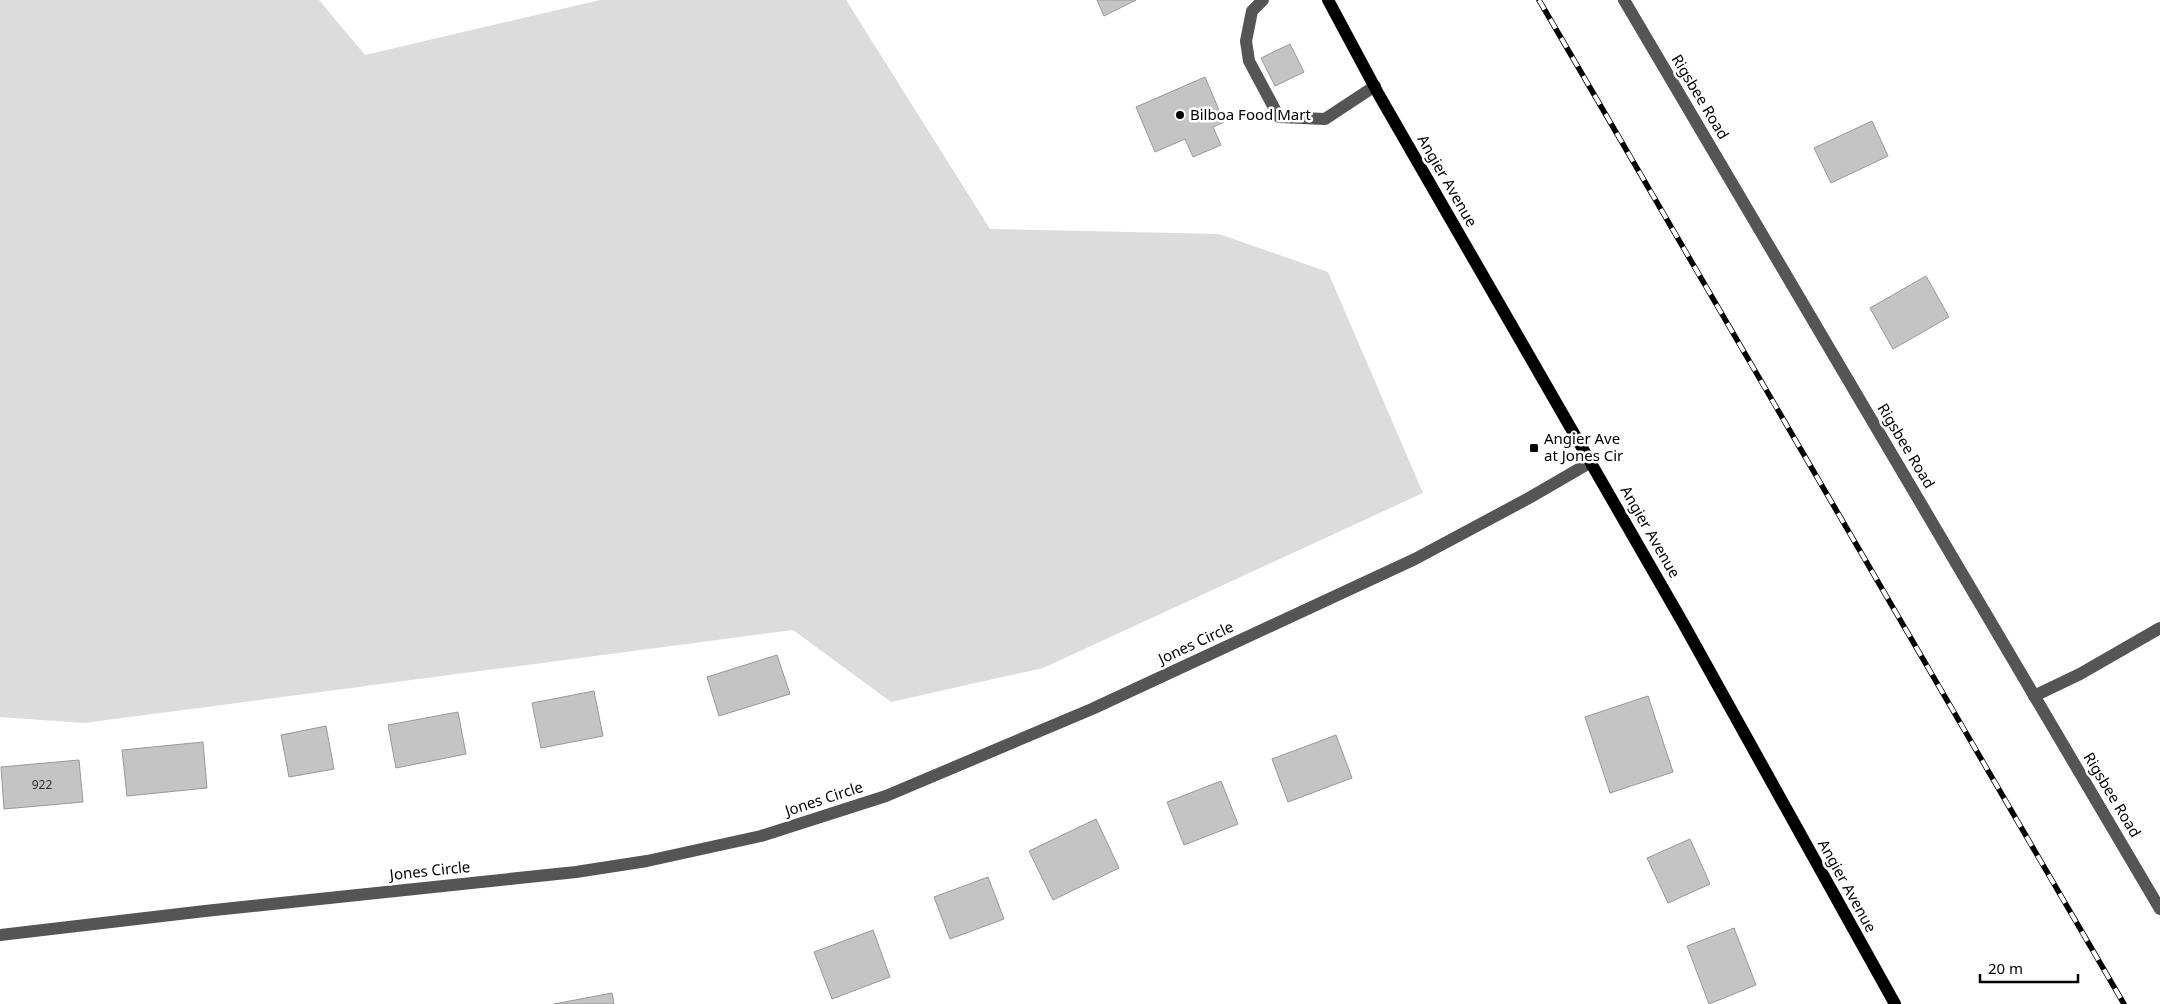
<svg xmlns="http://www.w3.org/2000/svg" width="2160" height="1004" font-family="'Noto Sans',sans-serif">
  <rect width="100%" height="100%" fill="#fff"/>
  <path fill="#dcdcdc" d="M0,0H319L365,55L600,0H846L990,229L1219,234L1328,272L1423,493L1043,668L891,702L793,630L84,723L0,717Z"/>
  <g fill="#c4c4c4" stroke="#999">
    <path d="M1097,0H1136L1104,16Z"/>
    <path d="M1290,44L1304,72L1275,86L1261,58Z"/>
    <path d="M1205,77L1224,122L1213,127L1221,145L1193,157L1185,139L1155,152L1136,107Z"/>
    <path d="M1872,121L1888,156L1831,183L1814,148Z"/>
    <path d="M1926,276L1949,317L1893,349L1870,308Z"/>
    <path d="M777,655L790,694L719,716L707,677Z"/>
    <path d="M594,691L603,736L541,748L532,703Z"/>
    <path d="M1648,696L1673,772L1610,793L1585,717Z"/>
    <path d="M458,712L466,754L396,768L388,725Z"/>
    <path d="M326,726L334,769L289,777L281,735Z"/>
    <path d="M1336,735L1352,778L1288,802L1272,759Z"/>
    <path d="M203,742L207,788L127,796L122,750Z"/>
    <path d="M79,760L83,802L4,809L1,767Z"/>
    <path d="M1221,781L1238,824L1184,845L1167,802Z"/>
    <path d="M1096,819L1119,868L1053,900L1029,851Z"/>
    <path d="M1690,839L1710,884L1668,903L1647,858Z"/>
    <path d="M988,877L1004,919L950,939L934,897Z"/>
    <path d="M1734,928L1756,985L1709,1004L1687,946Z"/>
    <path d="M873,930L890,977L832,999L814,952Z"/>
    <path d="M612,993L614,1004H554Z"/>
  </g>
  <g fill="none" stroke-linecap="round" stroke-linejoin="round">
    <g stroke="#555" stroke-width="12">
      <path d="M1263,0L1252,11L1246,41L1249,61L1279,117L1325,119L1375,86"/>
      <path d="M1624,0L2160,909"/>
      <path d="M2034,696L2080,674L2160,628"/>
      <path d="M0,935L205,911L576,872L647,861L761,836L886,796L1092,709L1415,559L1529,498L1591,462"/>
    </g>
    <path stroke="#000" stroke-width="12" d="M1328,0L1379,95L1683,623L1895,1004"/>
    <g stroke="#000" stroke-width="5.5">
      <path id="rail" d="M1539,0L2124,1004"/>
    </g>
    <use href="#rail" stroke="#fff" stroke-width="4" stroke-dasharray="11" stroke-linecap="butt"/>
  </g>
  <g fill="#000" stroke="#fff" stroke-width="2">
    <circle cx="1180" cy="115" r="5"/>
    <rect x="1529" y="443" width="10" height="10" rx="2.5"/>
  </g>
  <g text-anchor="middle" stroke-width="5" stroke-linejoin="round" paint-order="stroke">
    <g font-size="12" fill="#313131">
      <text x="42" y="789">922</text>
    </g>
    <g font-size="15" fill="#000" stroke="#fff">
      <text transform="translate(1700 97) rotate(59)" y="5">Rigsbee Road</text>
      <text transform="translate(1447 181) rotate(60)" y="5">Angier Avenue</text>
      <text transform="translate(1906 446) rotate(59)" y="5">Rigsbee Road</text>
      <text transform="translate(1650 532) rotate(60)" y="5">Angier Avenue</text>
      <text transform="translate(1196 643) rotate(-25)" y="5">Jones Circle</text>
      <text transform="translate(2112 795) rotate(59)" y="5">Rigsbee Road</text>
      <text transform="translate(824 799) rotate(-18)" y="5">Jones Circle</text>
      <text transform="translate(430 871) rotate(-6)" y="5">Jones Circle</text>
      <text transform="translate(1847 886) rotate(61)" y="5">Angier Avenue</text>
    </g>
    <g font-size="15" fill="#000" stroke="#fff" text-anchor="start">
      <text x="1190" y="120">Bilboa Food Mart</text>
      <text x="1544" y="444">Angier Ave<tspan x="1544" dy="17">at Jones Cir</tspan></text>
    </g>
  </g>
  <path d="M1980 974v8h98v-8" fill="none" stroke="#000000" stroke-width="2.5"/>
  <text x="1988" y="974" font-size="15" fill="#000000" stroke="#ffffff" stroke-width="4" paint-order="stroke">20 m</text>
</svg>
